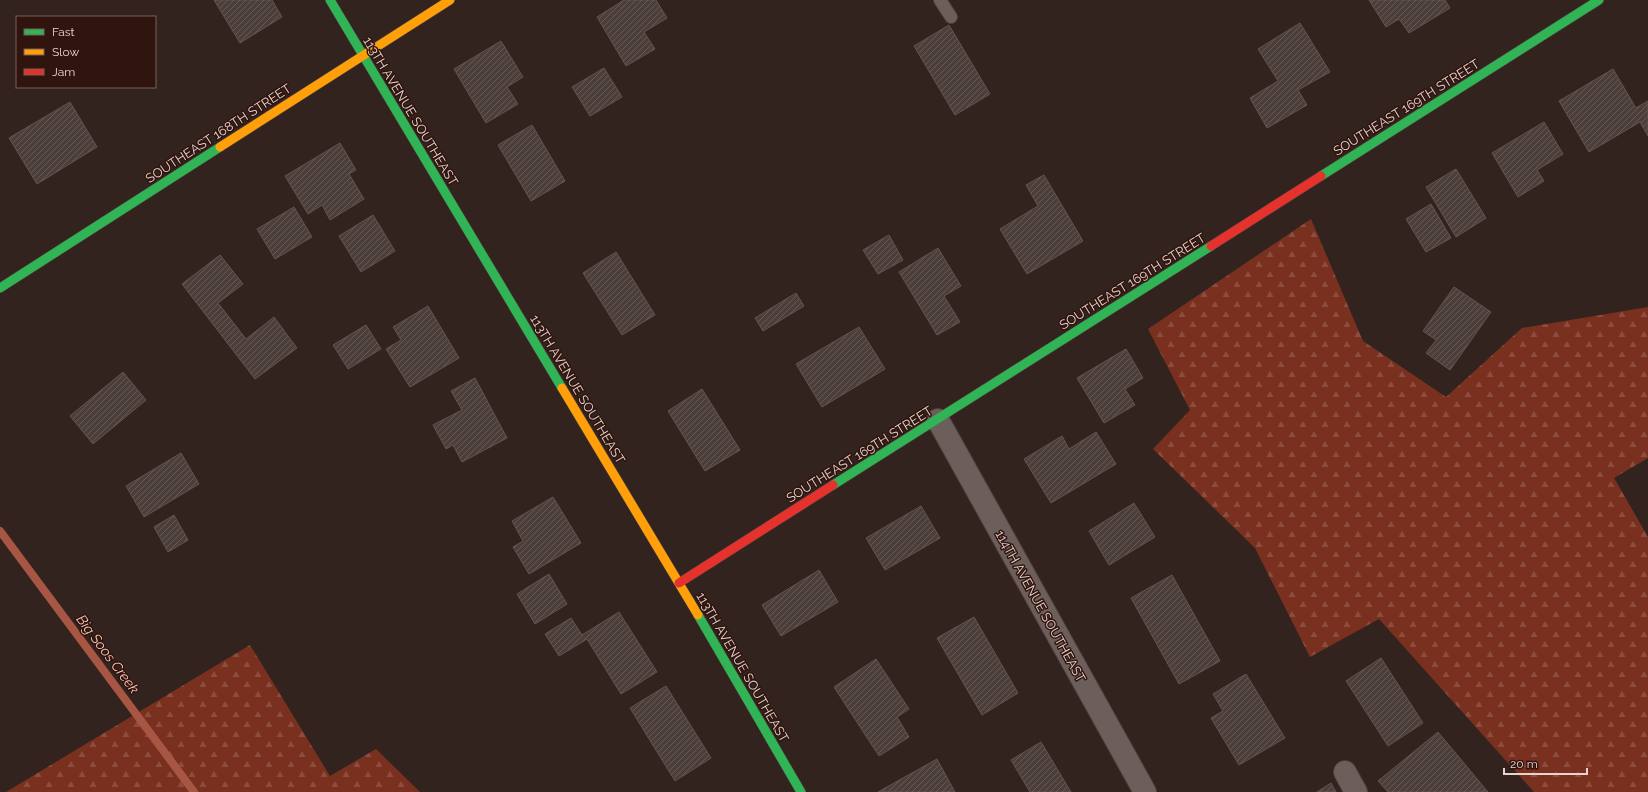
<svg xmlns="http://www.w3.org/2000/svg" width="1648" height="792" font-family="Raleway,sans-serif">
  <defs>
    <pattern id="forest-firs" width="22" height="20" patternUnits="userSpaceOnUse"><rect width="22" height="20" fill="#7a301f"/><path d="M5 1l3.5 6h-7zM16 11l3.5 6h-7z" fill="#8d4d3e"/></pattern>
    <pattern id="building-hatch" width="6" height="6" patternUnits="userSpaceOnUse"><rect width="6" height="6" fill="#4b3e3b"/><path d="M-1 1l2-2M0 6l6-6M5 7l2-2" fill="none" stroke="#655956"/></pattern>
  </defs>
  <rect width="100%" height="100%" fill="#32231f"/>
  <g fill="url(#forest-firs)">
    <path d="M1311,219L1363,341L1446,397L1522,328L1648,307V458L1614,478L1648,537V792H1534L1379,619L1310,657L1255,548L1153,449L1190,410L1148,329Z"/>
    <path d="M250,645L330,776L376,749L420,792H6Z"/>
  </g>
  <g fill="none" stroke-linecap="round" stroke-linejoin="round">
    <path stroke="#a65642" stroke-width="8" d="M0,531L194,792"/>
  </g>
  <g fill="url(#building-hatch)" stroke="#625451">
    <path d="M214,0H272L282,17L240,43Z"/>
    <path d="M624,0H656L667,18L644,32L655,49L626,66L597,17Z"/>
    <path d="M1369,0H1445L1450,8L1409,33L1399,19L1386,27Z"/>
    <path d="M1300,23L1330,72L1298,90L1307,105L1267,128L1250,98L1278,81L1258,49Z"/>
    <path d="M949,25L990,94L955,115L914,46Z"/>
    <path d="M501,41L523,77L507,87L518,104L486,123L454,69Z"/>
    <path d="M604,68L622,97L590,116L572,87Z"/>
    <path d="M1613,69L1636,108L1648,101V136L1640,122L1589,152L1559,101Z"/>
    <path d="M70,102L97,147L37,184L9,138Z"/>
    <path d="M1544,122L1563,154L1537,170L1544,181L1518,197L1492,153Z"/>
    <path d="M532,125L565,181L531,201L498,145Z"/>
    <path d="M340,143L356,170L349,174L364,199L330,220L322,205L308,214L285,176Z"/>
    <path d="M1456,169L1486,218L1456,237L1426,187Z"/>
    <path d="M1044,175L1083,241L1027,274L1000,229L1038,206L1026,185Z"/>
    <path d="M1431,204L1451,238L1426,252L1406,219Z"/>
    <path d="M294,207L312,237L275,259L257,229Z"/>
    <path d="M373,215L395,251L361,272L339,236Z"/>
    <path d="M889,235L903,260L878,274L863,250Z"/>
    <path d="M938,248L961,286L944,296L960,322L937,335L899,272Z"/>
    <path d="M616,252L655,315L622,335L583,273Z"/>
    <path d="M220,255L243,284L218,303L246,339L274,317L297,348L255,379L182,284Z"/>
    <path d="M1454,287L1491,312L1450,370L1426,353L1436,340L1423,331Z"/>
    <path d="M796,293L804,306L763,331L755,318Z"/>
    <path d="M428,306L459,358L410,387L386,349L401,340L393,327Z"/>
    <path d="M366,325L381,349L348,369L333,345Z"/>
    <path d="M859,327L885,369L822,407L796,364Z"/>
    <path d="M1126,349L1143,378L1125,389L1135,405L1104,423L1077,378Z"/>
    <path d="M123,372L146,400L93,444L70,416Z"/>
    <path d="M475,378L507,438L462,462L453,445L446,449L433,425L462,410L451,391Z"/>
    <path d="M702,389L740,450L705,471L668,411Z"/>
    <path d="M1096,432L1116,464L1051,503L1024,459L1062,436L1069,449Z"/>
    <path d="M181,453L199,484L144,517L126,486Z"/>
    <path d="M553,497L581,543L529,574L513,547L523,541L512,521Z"/>
    <path d="M1134,503L1155,537L1109,565L1089,531Z"/>
    <path d="M921,506L940,538L885,570L866,538Z"/>
    <path d="M174,515L188,540L168,552L154,527Z"/>
    <path d="M819,570L838,602L781,636L762,605Z"/>
    <path d="M549,574L567,604L535,624L517,594Z"/>
    <path d="M1172,575L1220,661L1179,684L1131,598Z"/>
    <path d="M619,612L657,672L621,694L587,639L559,656L545,634L571,618L582,635Z"/>
    <path d="M974,617L1018,693L982,715L937,638Z"/>
    <path d="M1381,658L1423,723L1388,746L1346,681Z"/>
    <path d="M876,659L909,709L897,717L909,737L879,756L834,687Z"/>
    <path d="M1246,674L1285,738L1239,765L1211,718L1223,711L1213,694Z"/>
    <path d="M666,686L711,758L675,781L630,708Z"/>
    <path d="M1438,732L1488,792H1388L1378,781Z"/>
    <path d="M1041,742L1071,792H1030L1011,760Z"/>
    <path d="M937,759L955,792H878Z"/>
    <path d="M1331,783L1336,792H1317Z"/>
  </g>
  <g fill="none" stroke-linecap="round" stroke-linejoin="round">
    <g stroke="#4e413e" stroke-width="14">
      <path id="lane" d="M940,0L951,17"/>
    </g>
    <g stroke="#4e413e" stroke-width="24">
      <g id="street">
        <path d="M938,420L1145,792"/>
        <path d="M1345,772L1356,792"/>
      </g>
    </g>
    <g stroke="#4e413e" stroke-width="10">
      <g id="fast">
        <path d="M330,0L562,388"/>
        <path d="M1321,176L1599,0"/>
        <path d="M0,288L220,147"/>
        <path d="M833,485L1211,246"/>
        <path d="M698,615L801,792"/>
      </g>
    </g>
    <g stroke="#4e413e" stroke-width="10">
      <g id="slow">
        <path d="M220,147L450,0"/>
        <path d="M562,388L698,615"/>
      </g>
    </g>
    <g stroke="#4e413e" stroke-width="10">
      <g id="jam">
        <path d="M1211,246L1321,176"/>
        <path d="M679,583L833,485"/>
      </g>
    </g>
    <use href="#lane" stroke="#6c5f5b" stroke-width="12"/>
    <use href="#street" stroke="#6c5f5b" stroke-width="22"/>
    <use href="#fast" stroke="#30b455" stroke-width="9"/>
    <use href="#slow" stroke="#ff9f0a" stroke-width="9"/>
    <use href="#jam" stroke="#e5322d" stroke-width="9"/>
  </g>
  <g text-anchor="middle" stroke-width="3" stroke-linejoin="round" paint-order="stroke">
    <g font-size="13" fill="#e8d4cf" stroke="#30140e">
      <text transform="translate(1406 107) rotate(-32)" y="5">SOUTHEAST 169TH STREET</text>
      <text transform="translate(411 111) rotate(59)" y="5">113TH AVENUE SOUTHEAST</text>
      <text transform="translate(218 133) rotate(-33)" y="5">SOUTHEAST 168TH STREET</text>
      <text transform="translate(1132 281) rotate(-32)" y="5">SOUTHEAST 169TH STREET</text>
      <text transform="translate(578 389) rotate(59)" y="5">113TH AVENUE SOUTHEAST</text>
      <text transform="translate(859 454) rotate(-32)" y="5">SOUTHEAST 169TH STREET</text>
      <text transform="translate(1041 606) rotate(61)" y="5">114TH AVENUE SOUTHEAST</text>
      <text transform="translate(743 667) rotate(60)" y="5">113TH AVENUE SOUTHEAST</text>
    </g>
    <g font-size="14" font-style="italic" fill="#fac8bc" stroke="#30140e">
      <text transform="translate(108 654) rotate(53)" y="5">Big Soos Creek</text>
    </g>
  </g>
  <rect x="16" y="16" width="140" height="72" fill="#30140e" stroke="#7a615b"/>
  <rect x="24" y="29" width="20" height="6" fill="#30b455" stroke="#7a615b"/>
  <text x="52" y="36" font-size="12" fill="#e8d4cf">Fast</text>
  <rect x="24" y="49" width="20" height="6" fill="#ff9f0a" stroke="#7a615b"/>
  <text x="52" y="56" font-size="12" fill="#e8d4cf">Slow</text>
  <rect x="24" y="69" width="20" height="6" fill="#e5322d" stroke="#7a615b"/>
  <text x="52" y="76" font-size="12" fill="#e8d4cf">Jam</text>
  <path d="M1504 768v6h83v-6" fill="none" stroke="#e8d4cf" stroke-width="2"/>
  <text x="1510" y="768" font-size="12" fill="#e8d4cf" stroke="#30140e" stroke-width="3" paint-order="stroke">20 m</text>
</svg>
